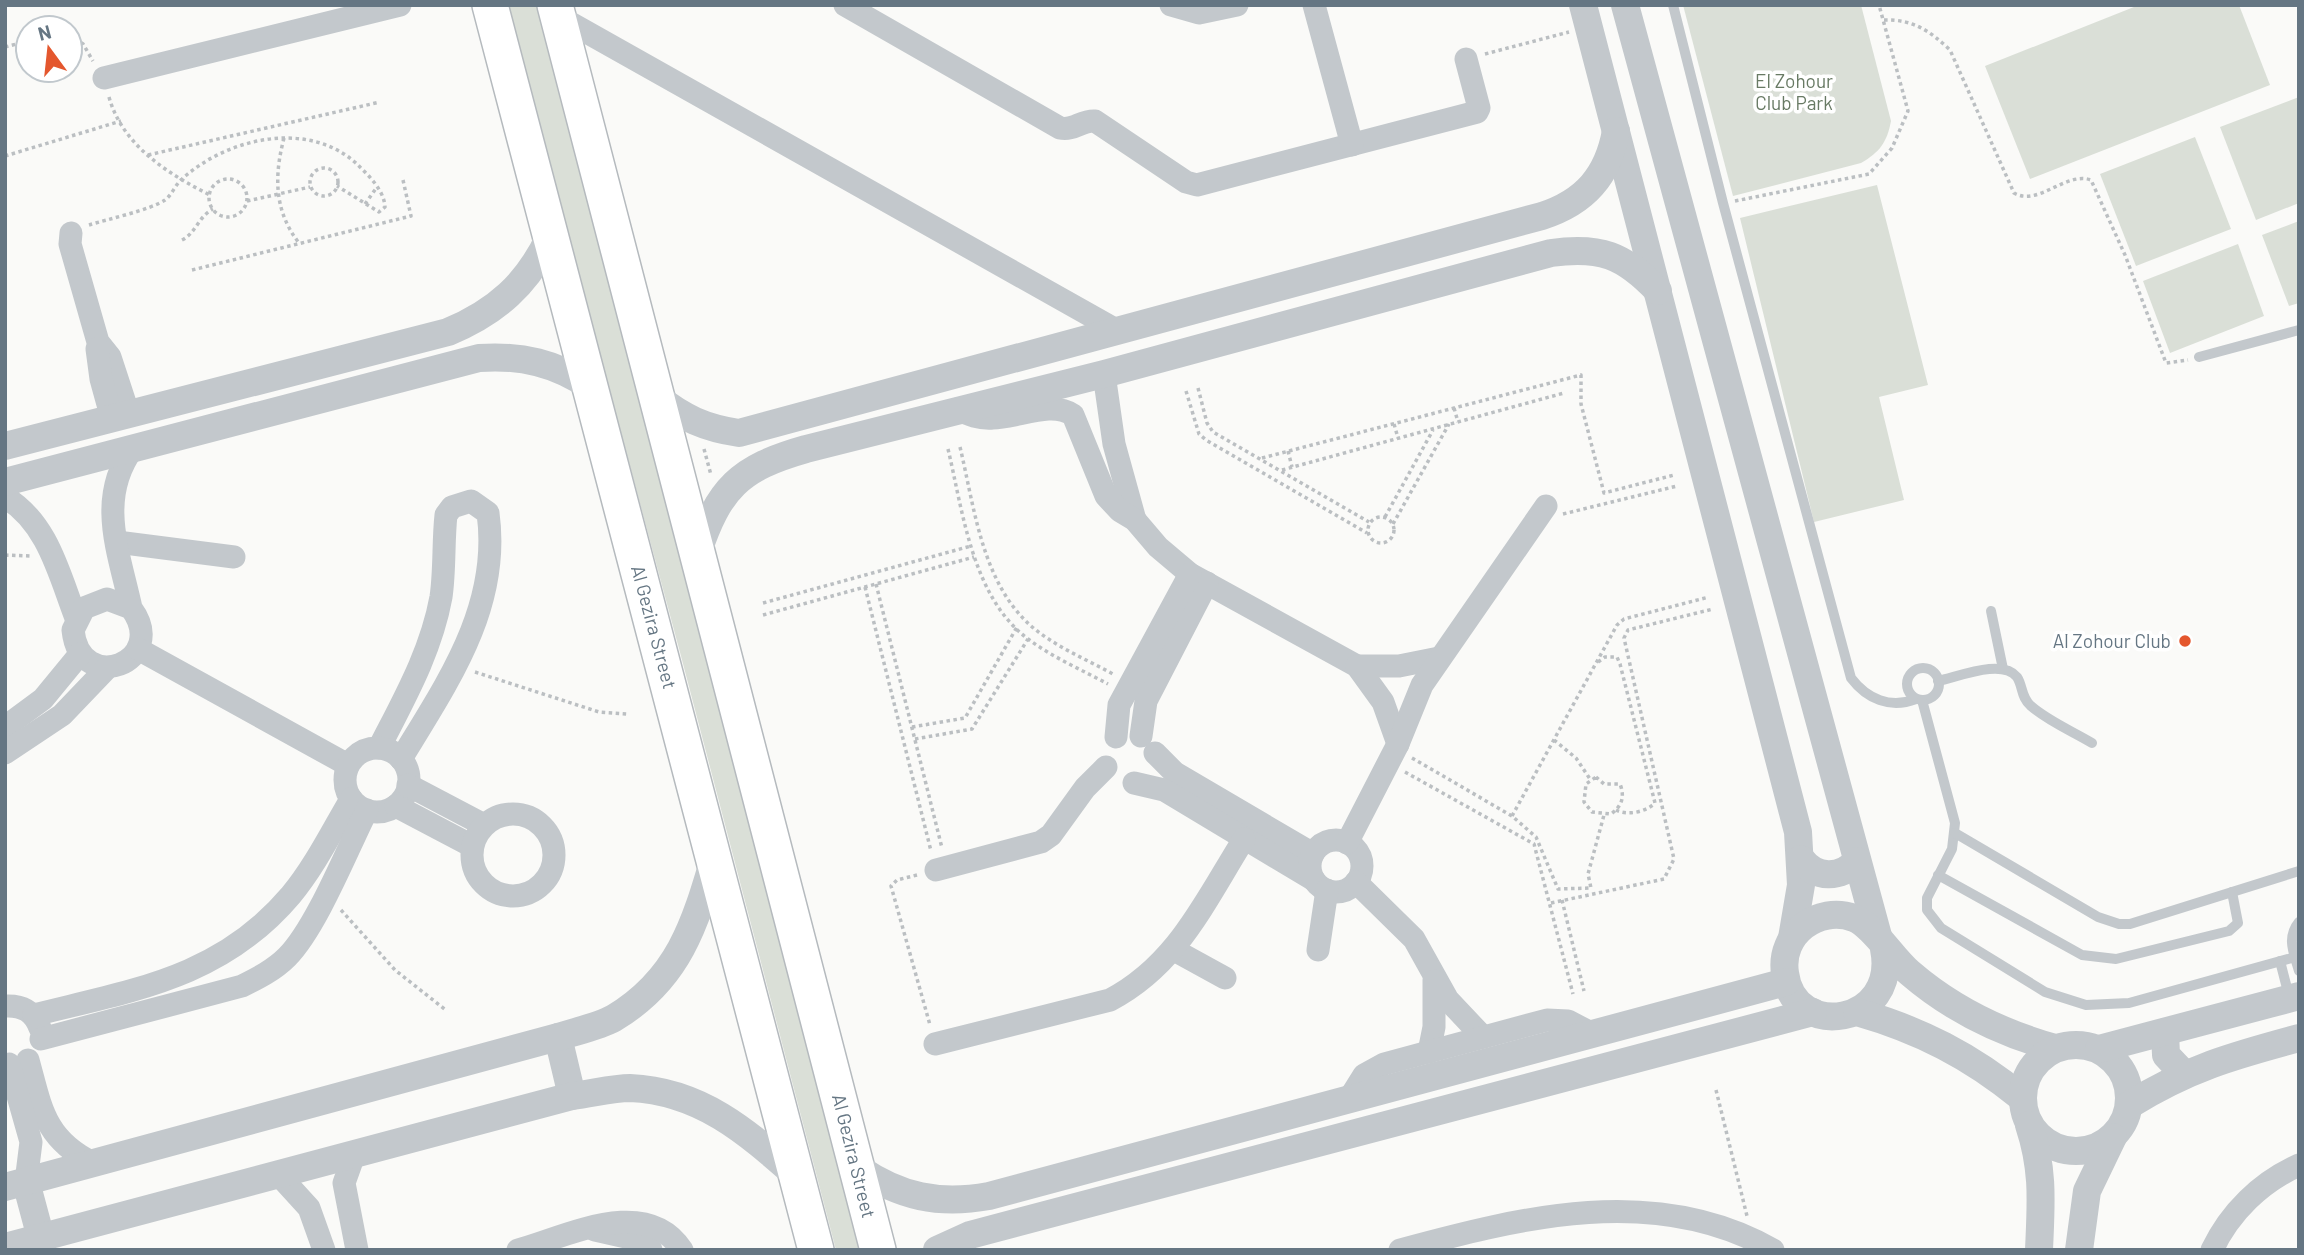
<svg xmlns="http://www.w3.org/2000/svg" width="2304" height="1255" font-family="Barlow,sans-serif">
  <rect width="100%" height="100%" fill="#fafaf8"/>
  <g fill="#dadfd7">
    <path d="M506,5H544L865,1250H836L681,656Z"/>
    <path d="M1683,5H1861L1891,121C1887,142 1880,152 1861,163L1733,196Z"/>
    <path d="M2139,5H2239L2270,85L2030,179L1985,66Z"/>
    <path d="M2299,97V203L2256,220L2220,127Z"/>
    <path d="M2195,137L2231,229L2136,266L2100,174Z"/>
    <path d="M1877,185L1928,385L1879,397L1904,500L1814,522L1740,218Z"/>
    <path d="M2299,221V303L2289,306L2262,235Z"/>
    <path d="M2238,244L2264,316L2170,353L2143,281Z"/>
  </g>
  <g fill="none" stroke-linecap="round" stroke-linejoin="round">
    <g stroke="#b5babe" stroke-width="38">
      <g id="primary">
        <path d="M490,5L816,1250"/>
        <path d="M555,5L878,1250"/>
      </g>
    </g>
    <g stroke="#bbbfc2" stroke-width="3.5" stroke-dasharray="3.5 3.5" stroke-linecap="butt">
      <path d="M1884,20C1913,19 1930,31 1950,50L2014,193C2038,207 2066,171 2091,180L2125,255L2166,363L2188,360"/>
      <path d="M70,34L83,44L93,61"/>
      <path d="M5,47L28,41"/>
      <path d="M1485,54L1569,32"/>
      <path d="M109,97C122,145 168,174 210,195"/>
      <path d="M284,138C274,176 274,211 299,243"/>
      <path d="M148,155L380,102"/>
      <path d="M5,156L121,121"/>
      <circle cx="324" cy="182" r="14"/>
      <circle cx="228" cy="198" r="19"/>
      <path d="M247,201L310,187"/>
      <path d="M1735,201L1869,174L1892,148L1908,111L1879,5"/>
      <path d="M365,204L377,187"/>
      <path d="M89,225C108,219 150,210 165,200C172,195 175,185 182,179C227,138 308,119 357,164C369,176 384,190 385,207L379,212L337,186"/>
      <path d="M182,240C196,233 198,217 213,209"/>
      <path d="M192,270L411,216L403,180"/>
      <path d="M1198,388L1207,423L1213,432L1369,522"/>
      <path d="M1186,391L1199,434L1206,440L1367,533"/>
      <path d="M1454,408L1458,422"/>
      <path d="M1394,424L1398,438"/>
      <path d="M960,447C976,514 983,597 1047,638C1068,652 1091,662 1113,674"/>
      <path d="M704,449L711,475"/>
      <path d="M948,449C963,512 972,597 1028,639C1052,657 1082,670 1108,684"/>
      <path d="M1288,451L1292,467"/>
      <path d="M1262,458L1581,375V404L1604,493L1674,475"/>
      <path d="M1282,470L1564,393"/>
      <path d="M1563,514L1677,486"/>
      <circle cx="1381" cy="530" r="13"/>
      <path d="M1385,517L1433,430"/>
      <path d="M1393,524L1449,424"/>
      <path d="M5,555L31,556"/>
      <path d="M876,584L942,848"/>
      <path d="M865,587L931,851"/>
      <path d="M763,603L971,546"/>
      <path d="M763,615L974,557"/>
      <path d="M1598,662L1605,657H1617L1620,664L1655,803C1646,812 1627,816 1616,810"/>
      <path d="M475,672L599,712L627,714"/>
      <path d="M912,727L965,718L1017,627"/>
      <path d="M915,739L972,729L1028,639"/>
      <path d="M1554,740L1576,758L1590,779"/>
      <path d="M1412,758L1512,816L1536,837L1558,889L1591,888L1588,874L1604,815"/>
      <path d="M1405,772L1534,844L1573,994"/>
      <path d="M1596,777L1604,784H1620C1625,797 1622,806 1611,814L1592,812L1584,802L1586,784Z"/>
      <path d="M1512,816L1617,625L1624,619L1709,597"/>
      <path d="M917,875L897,880L891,886L930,1025"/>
      <path d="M1562,900L1584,991"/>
      <path d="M1551,903L1664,879L1674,859L1624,638L1628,630L1713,609"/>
      <path d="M341,910L395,970L447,1011"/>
      <path d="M1716,1090L1747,1216"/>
    </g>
    <g stroke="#c3c8cc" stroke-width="10">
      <path d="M1673,5L1723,203L1851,678C1867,699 1890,709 1916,699"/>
      <path d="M2199,357L2299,330"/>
      <path d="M1991,611L2003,669"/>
      <circle cx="1923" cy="684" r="16"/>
      <path d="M1938,681C1958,677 2002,658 2017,677C2023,686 2021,698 2031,706C2048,721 2072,731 2092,743"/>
      <path d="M1922,700L1955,823L1952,849L1927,898V910L1941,928L2045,992L2086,1005L2129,1003L2299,956"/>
      <path d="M1955,833L2098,917L2119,924H2130L2299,871"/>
      <path d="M1938,875L2082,955L2116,959L2229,931L2238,923L2232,892"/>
      <path d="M2299,922C2286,938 2294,953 2299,971"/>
      <path d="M2280,961L2289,996"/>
    </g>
    <g stroke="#c3c8cc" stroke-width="23">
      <path d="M845,5L1060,128C1074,131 1081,120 1095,121L1186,182L1197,185L1477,112L1479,108L1466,59"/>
      <path d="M1171,5L1199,13L1237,5"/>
      <path d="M1314,5L1352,145"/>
      <path d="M558,16L1118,331"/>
      <path d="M104,78L400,5"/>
      <path d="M71,233L70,244L98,342L110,357L129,415"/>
      <path d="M97,349L101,379L112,419"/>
      <path d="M1104,374L1114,444L1135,520"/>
      <path d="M957,409C969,415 979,419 993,418C1018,418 1051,400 1073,415L1106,496L1120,511L1135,520L1158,547L1190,574L1357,666L1383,702L1398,744"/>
      <path d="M5,497C48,523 59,574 76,618"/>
      <path d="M117,542L234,557"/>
      <path d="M131,608L107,599L84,608L73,630C80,697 171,662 131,608C119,552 96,499 133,448"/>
      <path d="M138,649L348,765"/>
      <path d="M1357,666H1399L1439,658"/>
      <path d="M5,727L43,699L80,654"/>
      <path d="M1141,736L1146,701L1207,583"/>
      <path d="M1116,737L1119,705L1190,574"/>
      <path d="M379,748C404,699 431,652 441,597C445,570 443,542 446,515L452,507L471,501L488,513C501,607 447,683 401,759"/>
      <circle cx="377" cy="780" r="32"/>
      <path d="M5,753L62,715L107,668"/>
      <path d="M1155,753L1175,773L1313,854"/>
      <path d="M1134,783L1164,790L1314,880"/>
      <path d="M408,785L484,825"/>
      <path d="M396,806L472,846"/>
      <circle cx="513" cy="855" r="41"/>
      <circle cx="1336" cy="866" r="26"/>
      <path d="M1347,843L1398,744L1422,685L1546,506"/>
      <path d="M936,870L1041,842L1051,835L1085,788L1106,767"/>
      <path d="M1356,882L1414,939L1448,1000L1483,1037"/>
      <path d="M1174,950L1225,978"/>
      <path d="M1318,950L1327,890"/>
      <path d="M5,1006C23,1005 34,1012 40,1028"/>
      <path d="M34,1015C133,990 221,978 291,895C315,866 332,831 351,799"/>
      <path d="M41,1039L242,986C258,978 274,970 287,957C316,928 347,850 367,810"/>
      <path d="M935,1044L1110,1000C1177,965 1205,901 1244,839"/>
      <path d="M1429,1052L1434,1027V981"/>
      <path d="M28,1060C41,1107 44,1139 93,1163"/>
      <path d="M9,1064L31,1142L26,1182"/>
      <path d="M1349,1099L1364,1075L1384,1064L1547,1020L1568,1021L1591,1033"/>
      <path d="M354,1155L344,1183L357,1250"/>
      <path d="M278,1174L309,1208L324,1250"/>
      <path d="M595,1230L626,1237L651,1250"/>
      <path d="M518,1250C568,1236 646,1195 682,1250"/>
      <path d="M1400,1250C1522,1217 1656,1183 1773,1250"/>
      <path d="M2212,1250C2230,1212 2261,1182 2299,1165"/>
    </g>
    <g stroke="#c3c8cc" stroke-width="28">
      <path d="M1583,5L1798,832L1801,885L1792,938"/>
      <path d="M1625,5L1878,936"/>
      <path d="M657,397C683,418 705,428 739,433L1542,216C1585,202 1608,176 1616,131"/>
      <path d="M5,446L448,332C496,312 528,284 550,236"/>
      <path d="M5,482L479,358C521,355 556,363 591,387"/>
      <path d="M697,554C719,488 739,468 806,449L1104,374L1551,253C1600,246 1624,255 1658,291"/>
      <path d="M1801,859C1816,879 1840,879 1857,861"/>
      <path d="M1884,949C1899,1025 1794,1042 1785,973C1779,934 1818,905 1854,918C1873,925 1892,958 1910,973C1953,1010 2001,1033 2055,1048"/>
      <path d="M1857,1012C1920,1030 1971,1056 2022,1098"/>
      <path d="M2165,1032L2166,1055L2184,1074"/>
      <path d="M558,1037L572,1096"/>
      <circle cx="2076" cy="1098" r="53"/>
      <path d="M2099,1049L2299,996"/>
      <path d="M2129,1105C2189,1068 2232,1056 2299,1038"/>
      <path d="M2029,1125C2044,1170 2041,1203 2039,1250"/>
      <path d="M858,1168C900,1197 939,1205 989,1196L1786,982"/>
      <path d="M26,1182L41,1238"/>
      <path d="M5,1187L558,1037C576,1031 598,1027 614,1018C679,979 695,924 715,856"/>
      <path d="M5,1247L572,1096C591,1094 612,1088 630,1088C701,1091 747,1132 797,1176"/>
      <path d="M937,1250L970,1235L1813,1012"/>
      <path d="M2079,1250L2087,1191L2113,1137"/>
    </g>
    <use href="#primary" stroke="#fff" stroke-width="35"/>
  </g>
  <circle fill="#e4572e" stroke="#fff" stroke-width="2.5" cx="2185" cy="641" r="7"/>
  <g text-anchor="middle" stroke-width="7" stroke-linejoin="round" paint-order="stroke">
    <g font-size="19" fill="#687a64" stroke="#fff">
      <text x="1794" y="88">El Zohour<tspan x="1794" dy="22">Club Park</tspan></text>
    </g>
    <g font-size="19" fill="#657683" stroke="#fff">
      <text transform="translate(654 627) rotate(75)" y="7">Al Gezira Street</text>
      <text transform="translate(854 1156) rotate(76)" y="7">Al Gezira Street</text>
    </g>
    <g font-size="19" fill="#657683" stroke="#fff" text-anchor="end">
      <text x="2171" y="648">Al Zohour Club</text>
    </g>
  </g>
  <rect width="2304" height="1255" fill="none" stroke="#657683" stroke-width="14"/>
  <g transform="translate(49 49) rotate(345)"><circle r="33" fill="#ffffff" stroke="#c1c8cd" stroke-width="2"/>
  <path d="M0-5L12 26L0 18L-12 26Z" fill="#e4572e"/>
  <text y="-10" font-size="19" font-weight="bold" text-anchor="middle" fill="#657683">N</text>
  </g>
</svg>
